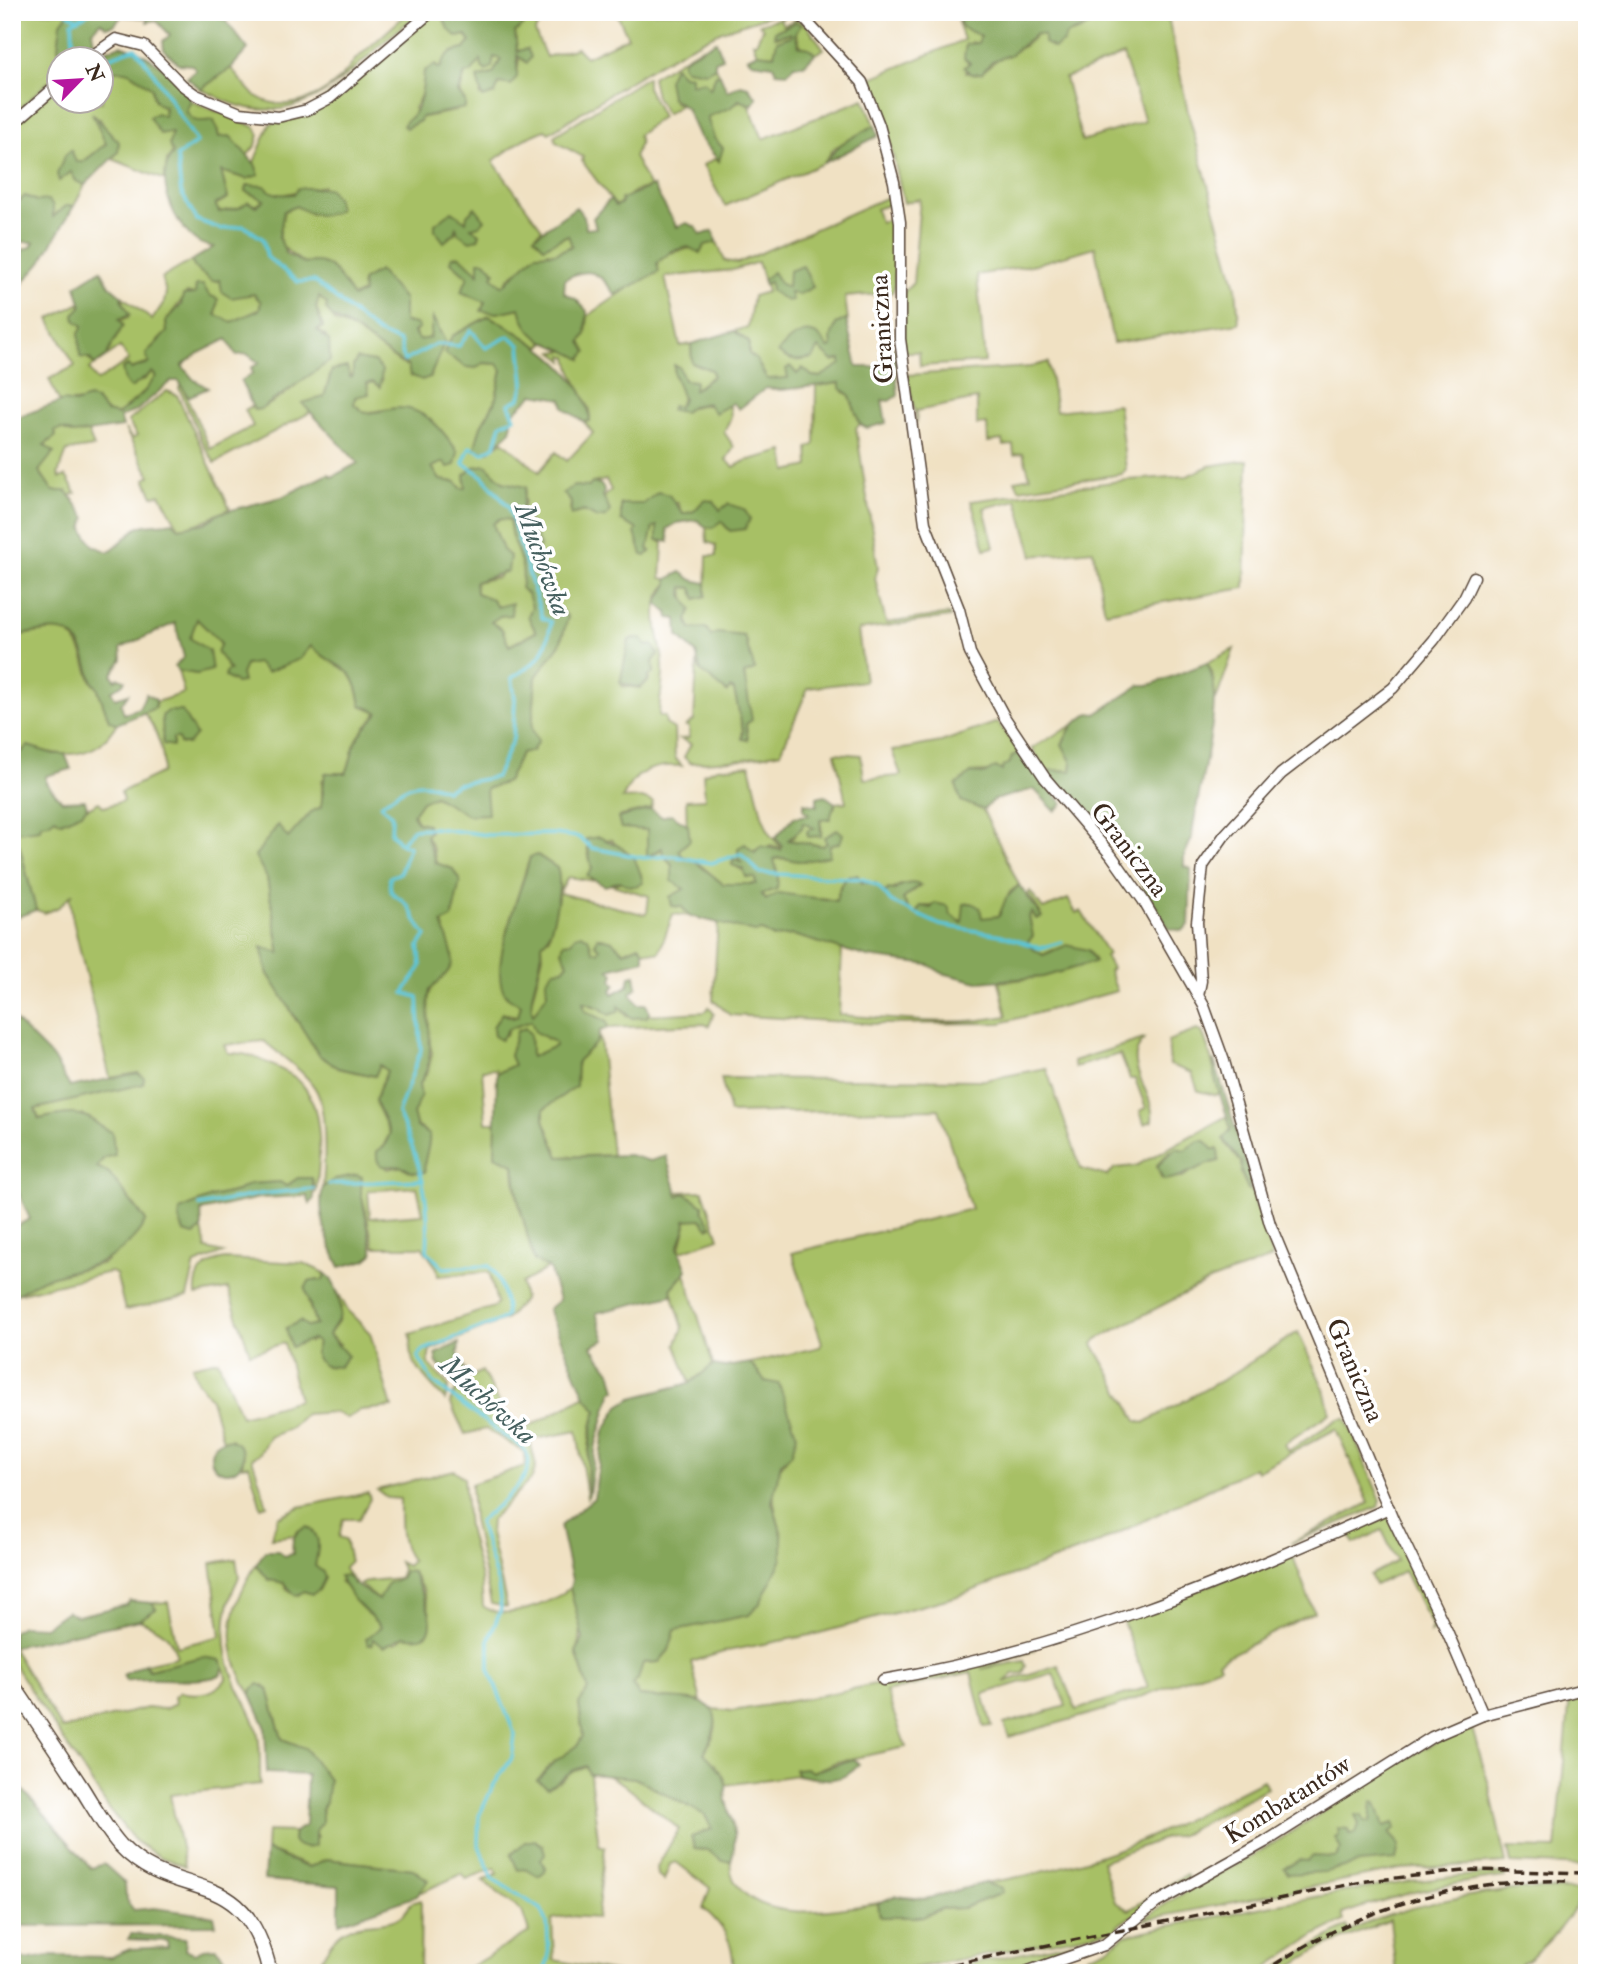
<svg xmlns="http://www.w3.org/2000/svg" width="1599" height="1985" font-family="'IM FELL Double Pica',serif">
  <rect width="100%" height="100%" fill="#fff"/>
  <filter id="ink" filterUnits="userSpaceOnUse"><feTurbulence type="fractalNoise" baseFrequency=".0143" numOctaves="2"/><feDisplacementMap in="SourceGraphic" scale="14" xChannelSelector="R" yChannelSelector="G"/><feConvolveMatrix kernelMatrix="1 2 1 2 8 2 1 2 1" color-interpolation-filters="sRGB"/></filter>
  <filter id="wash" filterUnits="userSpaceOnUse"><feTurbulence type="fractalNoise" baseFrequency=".00686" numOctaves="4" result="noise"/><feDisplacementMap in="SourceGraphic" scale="28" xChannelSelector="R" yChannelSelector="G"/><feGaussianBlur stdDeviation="1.57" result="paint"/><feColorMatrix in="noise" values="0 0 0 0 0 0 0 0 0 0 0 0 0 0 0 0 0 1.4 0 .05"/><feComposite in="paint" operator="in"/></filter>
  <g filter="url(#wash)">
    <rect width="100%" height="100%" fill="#f0e1c3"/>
    <g fill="#a7c065" stroke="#717542" stroke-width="2" fill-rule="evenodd">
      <path d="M12,12H69L61,23L58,49L76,57L60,60L59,72L17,111L12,105Z"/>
      <path d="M409,12L418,15C361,52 320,128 240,106C227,103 214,95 201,89L231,68C238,77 247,90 256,96C290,118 336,91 354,61Z"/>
      <path d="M434,12H459L444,20L457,37L466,35L470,42L465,49C443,54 452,52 441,67C437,72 429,77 425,83C421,92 421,99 414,108L419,118L456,111C457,97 462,87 465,73L481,60L483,63L494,57L501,58L493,74L483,76L480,96L490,93L518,68L520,51H517L515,32L531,18V12H542L548,21L537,26L535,32L546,57L577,48L586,57L628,37L616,12H778C760,20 740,24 722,31C661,58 605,98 549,133L545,130L524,139L493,161L542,229L534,237L544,247L568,234L572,246L556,253L547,252L511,276L503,286C495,278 484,276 478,272C468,266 464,261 452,257L451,262L468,277L472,296L485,302L487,310L497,313L520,308L533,333L544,343L540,347L489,316L452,336L476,368L483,363L498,364L502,370L495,402L481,426L475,450L488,452L503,441L539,472L556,452L567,461L593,433L584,422L590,421V410L571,370L568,357L563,355L564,361L553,352L571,350L582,359L581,342L586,334L588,316L641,279L666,254L717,242L725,261L738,263L892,195L894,203L876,209L880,222L897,217L894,289L891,293L845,297L848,320L846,319L832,347L819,348L833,361L841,359L842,364L821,377L797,374L783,380L767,379L749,354V342L734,331L748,327L753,296L767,292L758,262L733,270L665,277L680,346L691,344L692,363L712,370L713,376L694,390L693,388L683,392L678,411L684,412C703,398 712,410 730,406L731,417L724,432L734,447L726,460L734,467L745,461L784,451L787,471L809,466L808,448L815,444L816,386L841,383L844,392L849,394L860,424L856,428L878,568L875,578L886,623L949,614L950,617L858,630L865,681L808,688L781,752L744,759L690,763L684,757L691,744L681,739L689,738V727L686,726L694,720L697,663L701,671C710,673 718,686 727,692L730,687L734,690L743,730L742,736L746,724L751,720L744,674L753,663L748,654L747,642L711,636L706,628L691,629L687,620L683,587L693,588L694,594L706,596L707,556H716V545L707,542L706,527L713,528L721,521L730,531L720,511L683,514L678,503L647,500C634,513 631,541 648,550L652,527L657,526L660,542H663L661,578L667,579L668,584C645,605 662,640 663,665C664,682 659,699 659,716L665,717L666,724L674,729L675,758L682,766C653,764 634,771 622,799L642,798L653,802L651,809L620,816L648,830L654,855L662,848C664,862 683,874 684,889C684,894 682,901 682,907L690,916L673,914L659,953L644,951L639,945L624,952L612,941H604L598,952L592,951L588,945L564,943L562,951L568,963L534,1016L530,1006L543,956L542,944L549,937L559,893L643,914L647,913L649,896L612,885L641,874L612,840L603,839L587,847L592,869L591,880L594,881L568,877L560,891L557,868L538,855L530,857L507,930L506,996L521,1005L518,1016L502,1013L493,1027L494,1036L506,1035L508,1029L531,1021L547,1039L555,1042V1046L531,1058L530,1034L517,1032L510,1056L515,1065L497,1073L496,1069L482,1070L486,1123H498L495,1148L514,1164C515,1203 526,1238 549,1268L521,1283L524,1299L507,1319L430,1350L428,1363L449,1386L445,1400C433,1387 417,1372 411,1355C408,1346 414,1342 410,1334L494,1307L497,1303L489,1272L438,1276L437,1268L422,1247H374L357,1175L335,1179L323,1187C325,1165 327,1109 316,1090C305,1071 281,1056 264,1041L224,1045L228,1053C246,1052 258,1058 274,1066C283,1071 294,1074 301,1083C325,1110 320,1160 316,1193L312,1178H298L286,1186L280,1182L250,1184L237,1191L211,1197L184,1232L194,1235L202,1229L206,1249L223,1253L195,1264L187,1297L125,1310L116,1274L110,1272L17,1294L42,1279L104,1263L146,1221L109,1173L97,1167L104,1158C103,1150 104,1137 101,1130C92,1107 57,1115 39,1119L35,1109L142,1084L144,1078L138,1073L110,1078L72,916L70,898L73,893L59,907L45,913L36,910L19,844L12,843L13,829L41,824L55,818L61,822L99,802L104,807L123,801L121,792L162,772C167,756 155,726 144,713L155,708L156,702L184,693L178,671L197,674L190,638L197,619L222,644L226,665L241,674L244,666L311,646C339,672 354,660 361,705L378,712C372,722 362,730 357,740C351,751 352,761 346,773L322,780V807L288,838L277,826L256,856L267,878L280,954L262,948L268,974L283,994L295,1019L338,1068L375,1076L379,1065L387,1071L375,1101L390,1133L377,1158L388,1169L423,1162L425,1131L416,1125L413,1114L419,1085L428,1071L432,1053L428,1036L427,1002L447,938L442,923L453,869L436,863L432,846L413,814L422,801L435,796L468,815L486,789L507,782L532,729L536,677L560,644L568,617L548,598L543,589L531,524L521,512L525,501C513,486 498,481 486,465L467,488H461L456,482L440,480L432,467L444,462L455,465L396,408L364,413L354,404C355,394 363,384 373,382L379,386L382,380L353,366L354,376L332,370L324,397L310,408L313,411L215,463L203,444L179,388L181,384L210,449L253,426L245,410L252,406L254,410C278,406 311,371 329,354L326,336L316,329L320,318L316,308L319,297L327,304L335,322L352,328L400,363L430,377C439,356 441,341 433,319L430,338L419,340L409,322H404L396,289L369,277L362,281L363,292L352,297C341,279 330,255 305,264C278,245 276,246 284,211L296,206L311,214L323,186L281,195L248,185L245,191L265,199L256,206L248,202L239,208L219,212L215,205L228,198L221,171L247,179L270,124L307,112ZM606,480L611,490L589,513L570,510L571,502L593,483ZM645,647L655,656L648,682L640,688L622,686L629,648ZM417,1187L423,1214L370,1218L368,1191Z"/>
      <path d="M1109,12H1167L1188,112L1236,287L1239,323L1113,343L1095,247L1036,264L977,275L985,362L920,366L919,352H903L904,292L913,283L920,199L904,203L888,134L866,80L964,40L958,22L981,36L978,44L972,42L966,73H982C997,53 1021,55 1036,34C1057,36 1085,36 1096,16ZM1123,55L1145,121L1082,141L1065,78Z"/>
      <path d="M784,17L780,20L784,25L797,19L807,26L824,49L815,54L809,48L802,49L793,26L784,29L777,37L790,33L792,36L782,39L773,55L757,53L753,42L756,43L763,28L759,24Z"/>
      <path d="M702,47L685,59L691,68L706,72L715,67L720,75L716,76L710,89L691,84L674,67L671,79L674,102L680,105L666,114L656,97L652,77Z"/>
      <path d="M118,68C158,71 171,121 173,153L167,161L165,180L112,159L118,152L100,119L95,118L106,144L83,162H76L73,158L66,172H71L76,181L85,185L74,206H66L52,217L37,201L25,196L12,208V126L59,84L60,102H102V73Z"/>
      <path d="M647,77V87L662,117L638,135L640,143L634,157L650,187L635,191L616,206L582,161L583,157L556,142L554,136Z"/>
      <path d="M864,99L875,125L834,148L824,163L725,206L703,165L714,159L719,161L707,117L710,114L742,100L748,104L763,139Z"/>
      <path d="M191,101L255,127L259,135L256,145L247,156L219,137L217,126L191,120L186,110Z"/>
      <path d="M191,261L195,268L212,281C226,279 253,290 261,302L259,310L232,322L219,318C211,308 202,297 187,293L166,321L167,332L150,349L149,363L130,369L125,382L143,381L152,372L157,376L144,392L117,415L106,412L96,400L60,403L49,379L75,366L49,319L80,303L83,326L81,351L95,365L89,369L97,381L129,360L120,347L106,357L107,349L123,326L119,320L128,318L122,296L152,320L164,302L166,293L162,278Z"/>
      <path d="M1048,362L1056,411L1118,404L1126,469L1122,474L1019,489L1015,480L1030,477L1023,453L1014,455L1013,445L1003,446L1002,440L988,442L987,424L977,425V399L916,411L917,423L907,375L1030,367Z"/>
      <path d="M167,391L177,395L230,509C212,515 200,526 179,528L160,494L153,496L145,479L150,476L125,429L132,439L137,436L128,421Z"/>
      <path d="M61,429L74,434L87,430L94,447L67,451L58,474L60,478L66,476L76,493L70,496L67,491H53L39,470L53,452L44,446L56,436L54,431Z"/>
      <path d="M1248,460L1245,588L1105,612L1093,550L1033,556L1017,500L984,508L994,547L985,549L971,501L1127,480L1187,476L1209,466Z"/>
      <path d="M499,519H511C508,536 518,542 521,556C524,574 527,590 533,607L528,616L536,632L509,646L490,622L511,604L497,607L492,599L476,593L475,582L499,577L503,550L493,524Z"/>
      <path d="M62,629C91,647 82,675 97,687L109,720L117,724C112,730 105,741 99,745C78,759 50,755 28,746L12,760V636Z"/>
      <path d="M1234,649L1216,700L1212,672L1207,663Z"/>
      <path d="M998,722L1019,753L1012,756L1010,763L1003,771L971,773L966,802L983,810L1019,885L1010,892L999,916L963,923L951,915L948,906H920L918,913L909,910L903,899L920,886L900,885L887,893L849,875L840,886L837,901L822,898L767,900L761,894L768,890L777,869L773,859L829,856L828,843L823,846L788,840L794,837L802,823L812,825L815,829L811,830L822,832L820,819L835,807V803L846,802L835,753L861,755L864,779L898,776L901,775L892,751L941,742Z"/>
      <path d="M1073,725L1062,744L1072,763L1071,772L1063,770L1051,778L1032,748Z"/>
      <path d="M750,765L762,815L770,835L782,848L770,846L737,855L741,864L737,861L732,864L755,878L756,884H723L694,860L682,856L679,850L687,831L686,800L705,799L703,774L717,768Z"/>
      <path d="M1030,891L1043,909L1068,899L1076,913L1081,911L1108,954L1105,956L1112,968L1109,971L1117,991L1001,1023L877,1024L730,1015L713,1000L718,923L762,931L774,937L793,935L842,949L839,1015C893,1019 953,1027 1007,1016L999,982L1043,977L1095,961L1088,950H1053L1043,955L1025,944L1032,930L1029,916L1032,911L1040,912L1028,894Z"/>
      <path d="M583,1002L595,1007L619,1005L627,1016L705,1012L709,1007L714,1014L709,1026L704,1024L608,1028L606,1021L585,1011Z"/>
      <path d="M1197,1030L1202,1032C1211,1053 1214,1071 1220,1093L1215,1095L1198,1091L1192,1073L1170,1065L1168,1041Z"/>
      <path d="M600,1038L612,1155L559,1157L544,1120V1109L576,1086L577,1061Z"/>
      <path d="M1144,1039C1142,1043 1137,1048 1136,1054C1133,1077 1155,1097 1152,1121L1144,1124L1140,1111L1146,1108L1135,1079H1130L1120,1054L1075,1067L1073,1061Z"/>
      <path d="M1046,1068L1081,1169L1107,1176L1115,1168L1136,1166L1227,1116L1231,1129L1226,1144L1241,1162V1173L1248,1190H1251L1270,1249L1272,1258L1209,1281L1097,1339L1093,1344L1137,1421L1144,1423L1226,1378L1298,1332L1324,1389L1330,1413L1284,1444L1288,1451L1338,1419L1346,1418L1381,1501L1378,1507L1291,1543L1369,1503L1336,1429L1257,1471L1255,1467L1094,1545L958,1596L816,1634L727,1651L691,1662L701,1701L639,1696L633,1685L638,1679L642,1663L659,1662L669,1650L675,1630L749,1615L782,1535C772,1504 766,1478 792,1453L765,1381L750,1363L820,1347L822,1343L792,1253L971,1209L939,1109L730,1113L721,1078L985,1080ZM1199,1141L1212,1149L1219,1161L1202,1165L1181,1178H1161L1157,1165L1170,1151L1185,1150Z"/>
      <path d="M703,1191L719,1238L679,1252L686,1225L685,1219H701L703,1223V1205L684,1193L678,1196L677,1192Z"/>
      <path d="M225,1259L303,1263L325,1273L323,1280H317L308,1302L316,1325L308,1327L309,1342L313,1339L318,1343L315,1353L340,1344L329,1335L338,1321L341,1306L329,1276L348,1311L370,1333L392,1407L361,1410L347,1418L335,1412L305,1414L289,1429L269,1437L260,1453L252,1458L267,1505L261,1507L249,1465L242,1466L244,1456L231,1439L223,1440L211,1399L197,1381L192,1366L218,1360L241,1416L299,1400L284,1343L250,1353L228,1289L196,1295C194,1274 205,1262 225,1259Z"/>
      <path d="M685,1273L713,1365L690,1383L676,1345L683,1328L671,1289Z"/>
      <path d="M482,1371L516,1434L585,1396L597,1411C589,1425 585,1480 589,1495L587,1498L577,1431L530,1440L536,1466L532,1478L491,1520L490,1533L507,1607L491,1604L473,1520L471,1484L525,1466L524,1452L486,1429L465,1434L450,1402L459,1384Z"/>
      <path d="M454,1470L464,1478L468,1528L481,1578L483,1606C504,1623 551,1603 570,1588C578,1608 586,1634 576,1652L588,1689L579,1704L583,1736L558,1783L572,1771L586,1765L589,1768L599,1845L605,1847L597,1918L569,1916L552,1919L554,1960L621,1973H460L529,1932L522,1911L483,1881L498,1873L495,1868L466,1879L462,1874L422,1892L419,1891L425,1884L413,1869L326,1859L310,1867L266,1850L267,1831L294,1832L293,1840L317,1837L315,1832C320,1814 325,1799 329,1780L305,1748L282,1739L268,1689L264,1685L252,1689L251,1695C222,1648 227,1611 256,1565L265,1575L284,1583L287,1589L298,1595L304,1591L312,1594L319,1590L325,1578L315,1566L318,1544L299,1530L295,1535L271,1538L278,1517L299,1507L368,1493L370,1499L359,1519H343L339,1537L345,1539L350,1562L344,1568L356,1584L351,1579L340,1581L381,1627L373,1639L396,1643L430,1614L423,1590L412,1572L403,1574L379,1600L360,1585L368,1581L399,1578L402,1569L399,1562L407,1566L412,1561C398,1545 400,1519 400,1499L388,1498L377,1490Z"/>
      <path d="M1382,1513L1388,1515L1432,1611L1438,1627L1430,1633L1432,1626L1404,1571L1375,1585L1370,1575L1397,1561L1382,1530L1354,1544L1347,1529Z"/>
      <path d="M1292,1554L1314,1612L1218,1661L1220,1666L1115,1707L1009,1737L1004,1724L1066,1706L1053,1673L983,1694L992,1726L984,1727L971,1672L886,1692L906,1747L836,1762L812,1772L795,1770L798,1775L726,1785L720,1771L704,1753C713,1738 721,1725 711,1709L733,1711L814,1697L1035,1650L981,1669L1024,1661L1026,1666L1023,1673L1014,1674L1004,1682L1058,1665L1076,1710L1148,1687L1122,1619Z"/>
      <path d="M236,1559L239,1577C221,1611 221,1650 237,1686C244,1701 253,1714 257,1730C261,1746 260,1767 260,1784L170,1795L185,1866L160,1857L135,1841L109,1809L12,1662V1647L62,1729L147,1708L165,1709L175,1704L174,1697L180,1692C195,1695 215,1695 226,1679L224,1667L202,1657L149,1670L145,1664L177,1657C171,1634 161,1629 139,1620L156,1609L152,1603L168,1602L177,1647L221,1636L211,1563Z"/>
      <path d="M1587,1691V1866L1511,1863L1508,1848L1556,1849L1570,1696Z"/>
      <path d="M1471,1725L1489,1785L1506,1863L1401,1869L1143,1920C1184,1888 1233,1869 1277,1841C1341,1802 1402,1755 1471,1725Z"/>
      <path d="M620,1775L635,1778L705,1815L712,1829L698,1834L695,1849L707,1850L723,1861H731C729,1872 733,1881 741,1890C774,1924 837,1909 878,1903L880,1917L923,1916L940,1909L963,1908L1002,1893V1888L984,1883C1039,1875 1106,1857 1156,1834C1192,1817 1227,1798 1263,1780L1267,1788L1181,1835L1165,1838L1102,1861L1115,1902L1129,1910L1186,1874L1188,1877L1117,1926L1118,1929L888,1973H733C735,1943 725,1927 703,1908L710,1888L676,1862L670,1864L664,1880L658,1875L657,1867L679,1829L622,1783L610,1777Z"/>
      <path d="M1505,1873V1877C1442,1884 1402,1893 1342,1914L1344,1921L1317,1934L1258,1973H1094L1093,1963L1088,1956L1110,1947L1125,1935C1251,1910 1376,1880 1505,1873Z"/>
      <path d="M1521,1889L1587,1890V1899L1580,1900C1563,1925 1547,1947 1521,1964L1523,1973H1396L1390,1920L1317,1950L1280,1973H1268L1347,1926L1349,1931C1405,1905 1460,1896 1521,1889Z"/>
      <path d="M421,1900L420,1973H312C324,1959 328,1940 345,1930C368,1917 398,1932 411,1903Z"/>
      <path d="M1110,1935L1011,1973H925Z"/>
    </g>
    <g fill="#85a65a" stroke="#60683c" stroke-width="2" fill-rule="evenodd">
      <path d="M69,12H208L225,20L248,49L231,68L201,89L187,78L196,70L192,65L179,64L164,50L163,41L170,35L156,20L147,22V18L122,16L114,25L107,27L100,22L92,31L94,42L103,52L120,45C148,52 177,75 191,101L186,110C194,125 199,121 214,120L219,137L230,136L255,164L259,175L247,179L221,171L228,198L215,204L219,212L239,208L248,202L256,206L264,200L245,191L248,185L265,186C273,196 282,195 294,194L298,188H328L336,197L339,210C323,219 312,215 296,206L284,211L279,237L286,254L305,264C330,255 341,279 353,297L363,293L362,281L379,271L404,299V322L416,324L419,328L413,332L419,340L430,338L433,318L445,341L430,377L422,380L410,375L408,366C387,356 371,340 352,328C340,321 334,321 326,309L327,304L319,297L316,308L323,327L317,330L329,341L330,361L261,409L254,410L241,381L253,373L251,368L259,363L247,354L236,355L227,339L197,354L182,366L193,379L208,388L188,397L179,381H171L136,411L120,417L123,427L74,434L61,429L55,431L56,436L44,445L54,452L39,471L53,491H67L86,518L83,529L93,545L108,552C119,546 133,529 139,527C150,522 161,525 173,522L179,528L205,523L220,513L282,497L329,474L332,477L358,463L302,403L324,397L332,370L347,367L350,377L353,376V366L357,359L374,362L382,370L380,387L373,382L367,383L369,394L355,397L354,404L365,413C376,413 387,409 398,408C426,407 443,431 458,452L455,465L448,467L444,462L432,467L440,480L456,482L461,488H466L465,475L473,467L486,465L503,482L526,487L521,512L531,524L540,546L536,555L544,566C541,595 547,596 568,617L560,644L536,677L532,729L538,741L532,751L521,753L507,782L486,789L488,814L468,815L435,796L422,801L413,814L417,822L427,824L430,831L426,836L436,863L453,869L460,881L452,918L442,923C454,958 462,964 430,989C423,1024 440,1053 419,1085L421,1096L413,1114L417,1127L429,1135C431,1149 422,1158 425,1172C408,1174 413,1171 402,1167C392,1163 375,1175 377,1151L384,1147L390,1133L375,1100L387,1071L380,1065L375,1076L338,1068L319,1055L268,974L261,947L280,953L267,878L255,856L278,825L288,838L311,812L321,807L325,773H346C352,761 351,751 357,740C362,730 372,722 378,712L361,705C354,660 339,673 311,646L300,659L267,672L257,663L245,665L241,674L243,682L236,683L225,677L226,671L230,670L217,652L221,643L197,619L190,638L209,651L212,670L197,674L178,671L175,666L184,657L175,623L121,648L122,659L112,674L115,680L119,678L125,680L123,684L111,691L115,698L128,694L121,704L124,714L139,708L146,694L156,700L155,708L117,724L109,720L97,687C90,682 90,671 87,663C76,617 47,632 12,636V419L63,401L75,403L89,398L96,400L106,412L118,415L144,392L156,376L152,372L131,388L125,382L122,368L128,365L131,369L149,363L146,354L167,332L166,321L181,305L183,295L195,294L196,285H203L209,295L218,299L216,315L232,322L259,310L261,302L254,294L231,298L222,292L220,280L212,281L195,268L191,261L214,247C209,246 202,245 198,242C174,226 153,177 173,153L169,145L172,132L160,134L149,117L157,113L164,116L165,107C155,104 152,98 152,88C134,75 127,65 104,74L102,60L80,59L58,49L61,23ZM499,519L511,520C507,545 529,558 521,588L528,595L532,607L528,616L536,632L509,646L502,629L491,622L500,616L511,615L512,603L497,607L492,599L476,593L475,582L508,571L510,556L503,550L493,524Z"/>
      <path d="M459,12H531L532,18L515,32L517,51L527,49L531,57L527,63L517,55V77L511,85L499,83L495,94L483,98L477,78L493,74L501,59L494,57L492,67L486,71L482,67L481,60L471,73H465L458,92L465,101V108L421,117L420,121L406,128L403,126C406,119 411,119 414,113C422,101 423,86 424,71L435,65L438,68L441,67C445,53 452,51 465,49L470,42L466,35L457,37C450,32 445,26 444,17Z"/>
      <path d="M955,12H1109L1100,18L1096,16L1091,25L1066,35L1064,41L1054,48L1044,43V35L1036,34L1010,55L992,61L982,73L971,74L964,67L970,63L964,58L966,44L978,43L981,36L963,28Z"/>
      <path d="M796,22L801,25L795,34L799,46L809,48L815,54L804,65H794L788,73L776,72L773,65L752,62L747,58L757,53L774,55L777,41L792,36L790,33L774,36L775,31Z"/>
      <path d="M716,41L723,58L715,61V67L706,72L686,69L682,64L684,59Z"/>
      <path d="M674,66L683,75L691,76V84L704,81L710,89L716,75H720L727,91L741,85L748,87L757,98L752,105L739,100L730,108L707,117L714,138L723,148L719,161L699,137L686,108L671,97L668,80Z"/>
      <path d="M92,113L119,142L118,152L85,185L76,181L71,172L59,181L57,174L65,155L71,150L76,162H83L106,144Z"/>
      <path d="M875,125L878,136L824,163L841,144Z"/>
      <path d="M653,186L677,227L687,223L696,227L701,235L713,231L717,242L705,245L700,253L688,247L672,251L657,263L659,272L615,295C600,272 590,266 565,279L564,293L576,299L587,311L586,334L581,342L587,352L581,359C558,343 528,346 520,308L497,313L481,311L485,302L461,292L468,277L451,262L452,257L460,256L479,274V261H485L495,272L492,277L503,286L536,254L556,253L572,246L568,235L544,247L534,237L576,207L584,216L586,229L596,228L593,218L610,199L616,206L622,203L621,199Z"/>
      <path d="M25,196L37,201L48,200L53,206V217L66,206H74L41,262L12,296V260L22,257V250L31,247L34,242H15L12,232L16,231L12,208Z"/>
      <path d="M475,207L485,220L480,225L471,227L480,235L478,239L470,241L458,233L456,226L455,233L444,242L435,230V224L452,211L466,222L467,215Z"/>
      <path d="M803,266L813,287L798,295L790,292L792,300L787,301L771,291L770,282L765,284L763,280L773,272L781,284L788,287L789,271Z"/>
      <path d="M101,270L110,286L122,296L121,299L130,315L119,319L123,325C118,337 110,346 106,357L95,365L89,358L80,357L79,333L83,326L75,320L74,314L82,306L76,286Z"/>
      <path d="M489,316C529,338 587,372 590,421L584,422L564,408L562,399L534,394L514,412L510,432L488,452L474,450L481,426L495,402L502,370L498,364L483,363L476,368L466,367L444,353L452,336Z"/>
      <path d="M846,319L857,367H881V353L884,352L888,356L894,348L898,395L889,401L882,400L886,423L867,428L860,424L849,394L840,388V383L781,390L766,388L739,409L733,403L715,413L707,403L692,406L684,412L670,410L673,405L678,407L683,399L674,374V365L679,367L684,380L695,381L694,390L713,376L712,370L692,363L691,344L734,331L749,342V354L756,359L767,379L788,378L786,369L790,366L797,374L803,368L812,376L820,377L841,364V359L833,361L819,348L813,358C798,361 790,363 778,352C792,334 813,321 828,348L832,347L831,338L836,324Z"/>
      <path d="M592,483L600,484L604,489L603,496L610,511L606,517L597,518L584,511L571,515V502L563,493L574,486L589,487Z"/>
      <path d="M658,492L669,495L683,514L694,511L704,500L714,501L720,510L728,504L744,509L750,519L745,529L730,531L721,521L713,528L706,527L697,520L677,523L667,529L669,542L657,540V526L653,527L648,549L651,551L646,556L642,555L635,533L637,529L621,521V504H643Z"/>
      <path d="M681,572L692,580L706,583V596L696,599L692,588L683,587L682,595L692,609L687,620L691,629L706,628L711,636L717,633L744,636L755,670L744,674L752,720L746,724L748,740L742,739L743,730L734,690L730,688L727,692L701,671L696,653L678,636L677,619L669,618L668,613L657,603L668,584L667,579Z"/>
      <path d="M634,638H642L646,646L653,645L658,654L653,662L654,673L648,676V681L640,688L620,683L629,640Z"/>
      <path d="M1207,663C1228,700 1195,792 1192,838L1184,856V866L1191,869L1189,925L1182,931L1169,928L1115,843L1051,778L1050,770L1071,771L1072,763L1062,744L1073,725L1089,713L1096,714L1140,685H1150Z"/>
      <path d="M168,711H182L196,735L188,744H180L178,738H173V746L163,744L162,716Z"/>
      <path d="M28,746L54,754H65L71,769L46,776V783L62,801L85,800L87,807L82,813L61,822L55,818L49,823L41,824L40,829L17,832L14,829L12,834V805L15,804L12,798V760Z"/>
      <path d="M1019,753L1063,804L1055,811L1034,789L994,800L983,810L961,801L956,785L971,773L984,774L996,767L1002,771L1003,766L1010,763L1012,756Z"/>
      <path d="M824,795L835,803L830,819H820L821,836L808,837L807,831L814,828L803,823L802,828L788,840L823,846L827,843L824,838L837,829L843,834L840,843L830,845L829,856C820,858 807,862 798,861C789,860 783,856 774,859L778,877L777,889L761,894L766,900L778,893L836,901C839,889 843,876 857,874L862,883H875L886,893L888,889L895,890C901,884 912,881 920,885L903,899L909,910L917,913L920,906L931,908L935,903L948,906L951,915L962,923L964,904L972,903L980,908L982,918L999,916L1006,898L1019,885L1042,917L1036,919L1032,912L1029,916L1033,936L1026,944L1043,955L1067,945L1088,950L1095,962L1043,977L978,982L942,973L929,965L868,957L793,935L774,937L762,931L755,932L690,916L682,907L672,906L670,897L684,889L672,881V864L663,855L662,848L647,857V830L621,828L618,818L651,809L662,817L671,814L688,825L690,840L679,850L682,856L693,860L723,884H756L755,878L746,877L743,869L732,865L733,859L742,863L738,859V848L745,844L755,853L760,846L781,850L782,845L775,838L794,817L809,815L804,810V803L817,806V797Z"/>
      <path d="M599,837C626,849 636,851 643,883C634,888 629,887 620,881L605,886L587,876L592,869L586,839Z"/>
      <path d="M12,843L19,844L36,910L12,919Z"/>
      <path d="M537,855L557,868C563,882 554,933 542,944C544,966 526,996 533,1015L547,994L546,980L554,970L563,969L568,963L562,951L564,943L571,942L575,936L581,934L588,938L593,951L598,952L600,948L595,944L598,937L612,941L624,952L639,945L644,951V960L609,969L614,973L612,981L616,985L611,990L613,994L628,986L630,976L635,975L637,987L631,993L638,1004H646L649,1012L647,1017L632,1018L619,1006L618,1012L609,1015L600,1008L583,1002L585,1011L606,1021L608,1028L600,1031L597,1042L577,1061L576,1086L544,1109V1120L559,1157L629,1155L650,1161L666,1156L678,1196L684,1193L703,1205V1212L712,1226L708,1228L701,1219L685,1220L686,1225L678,1248L687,1270L671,1289L672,1295L596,1313L605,1340L591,1346L612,1374L616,1390L612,1391L596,1444L589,1495C585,1483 591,1423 597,1411L585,1396L548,1309L559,1300L549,1268L534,1261L518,1199L514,1164L495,1156L497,1073L514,1065L510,1056L517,1031L525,1028L530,1034L531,1057L555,1046V1042L535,1032L531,1021L508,1029L501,1040L494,1036L493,1027L502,1013L513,1018L518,1016L521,1005C517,1002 510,1000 507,996C484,972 524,886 530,857Z"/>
      <path d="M12,1017L53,1058L70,1087L138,1073L144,1078L143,1084L35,1109L39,1119C55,1116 77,1109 92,1120C100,1125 102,1129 112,1132L115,1155L104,1158L97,1167L109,1173L146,1221C118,1266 91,1264 46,1278C34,1282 24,1292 12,1296V1228L30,1219L12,1178Z"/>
      <path d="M1214,1060L1249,1173L1251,1190L1249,1191L1241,1173V1162L1223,1139L1231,1129L1214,1076Z"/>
      <path d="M1199,1141H1206L1212,1149H1218L1219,1161C1198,1165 1183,1179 1163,1180L1157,1166L1176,1148L1185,1150Z"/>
      <path d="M357,1175L362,1177L361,1192L373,1254L366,1260L340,1267C329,1244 316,1213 323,1187L335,1179Z"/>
      <path d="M298,1178H312L314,1198L310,1204L307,1196L259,1198L201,1211L202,1229L194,1235L184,1232L179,1220L180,1210L211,1197L237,1191L250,1184L280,1182L286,1186Z"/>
      <path d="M325,1273C335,1280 342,1303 340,1315C338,1322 332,1328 329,1335L348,1356L339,1367L324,1366C315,1358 314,1354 318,1343L313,1339L291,1347L286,1328L300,1321L308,1327L316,1325L305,1289L309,1281L323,1280Z"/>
      <path d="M459,1343L458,1354L465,1370L451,1381L437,1363L435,1354Z"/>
      <path d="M750,1363L765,1381L779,1384L797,1435L792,1453L781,1463L772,1502L782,1535V1559L759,1605L749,1615L675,1630L669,1650L659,1662L643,1663L638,1679L633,1685L639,1696C680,1702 741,1688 704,1753C712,1761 725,1773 726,1785C727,1790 724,1795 726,1801C732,1822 739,1838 731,1861H723L708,1850L695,1849L691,1837L712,1829L705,1815L635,1778L589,1774L586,1766L572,1771L548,1788L537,1780L554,1762L577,1746L583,1736L579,1704L588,1689L576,1652L583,1639L570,1588L572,1580L560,1526L594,1498L604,1431L619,1406L632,1398L690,1383L713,1365L725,1367Z"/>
      <circle cx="227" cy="1456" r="16"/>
      <path d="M307,1527C324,1536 317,1553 315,1566L323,1572L325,1578L319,1590L312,1594L304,1591L296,1596L284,1583L269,1580L256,1565L265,1551H278L284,1556L293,1554C291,1541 293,1532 307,1527Z"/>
      <path d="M404,1571L412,1572C420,1592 455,1647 403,1636L384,1647L373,1639L372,1645H368L366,1639L381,1627L353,1599L339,1576L347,1575L354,1584L379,1600L388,1583L401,1579Z"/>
      <path d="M130,1601L152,1603L156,1609L139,1620L12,1647V1632L22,1626L45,1627L67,1611L77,1616L126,1605Z"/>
      <path d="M202,1657L220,1660L224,1667L220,1675C200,1685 151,1675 126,1681L123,1675L145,1664L149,1670Z"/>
      <path d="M259,1684L268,1689L282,1739L305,1748L329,1780L326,1802L322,1808V1823L315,1832V1846C308,1849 296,1848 293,1840L294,1832L305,1826L307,1775L267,1773L265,1726L251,1695L252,1689Z"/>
      <path d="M854,1759L859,1764C843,1786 819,1779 798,1775L795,1769L806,1768L812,1772Z"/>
      <path d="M12,1768L18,1784L91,1868L104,1864L125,1883L126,1900L134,1910L154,1908L214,1916L216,1925L12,1926Z"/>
      <path d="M1372,1802L1376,1803L1384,1826L1394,1823L1396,1828L1389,1833L1399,1844L1396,1860L1359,1863L1325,1872L1288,1874L1284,1868L1299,1860L1307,1861L1312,1856L1336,1857L1341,1849L1335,1838L1339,1835L1338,1828L1348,1829L1349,1834L1356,1833L1359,1824L1355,1816L1362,1815L1364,1821L1370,1822Z"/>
      <path d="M535,1840L543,1846L545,1854L541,1859L546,1870L539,1876L526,1869L518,1870L511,1855L525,1842Z"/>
      <path d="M266,1850L304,1866L310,1867L326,1859L369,1864L413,1869L428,1880L417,1896L339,1923V1886L264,1880Z"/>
      <path d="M984,1883L1002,1888V1893L963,1908L940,1909L923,1917H880L878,1903L895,1896L925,1899Z"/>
      <path d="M131,1934L186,1938L185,1950L195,1953L203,1949L216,1948L238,1973H12V1950L25,1960L48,1956L111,1957L130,1949L168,1947L167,1941L128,1939Z"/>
    </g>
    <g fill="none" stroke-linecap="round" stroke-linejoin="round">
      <g stroke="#5bc5d7" stroke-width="3.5">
        <path d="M66,12L78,19"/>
        <path d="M86,56L73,41L72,22L91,12"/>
        <path d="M102,60L135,48C159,76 176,112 197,142L177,156L181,192L197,220L221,229L244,226L263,239L267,257L298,282L314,281L378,333L400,342L404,361L436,344L459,346L471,330L486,348L509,336L520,345L524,383L520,398L509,404L515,418L501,424L495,446L483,453L470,447L463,463L482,476L509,507L542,618L551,622C546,656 540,660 512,678L515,699L513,739L496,777L457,784L446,790C417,777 404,786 381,805L392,816L391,833L401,844L409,847L400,873L390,877C389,901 396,891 407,905C413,912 416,924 426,935L419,946L421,966L404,993L418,997L421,1050L398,1113C420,1162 431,1197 427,1251L443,1268L489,1266C501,1278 506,1300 506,1316L501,1320L424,1350L418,1356L433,1382L504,1436C561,1461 505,1498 479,1522L498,1584L501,1609L489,1639V1669L515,1735L512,1758L493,1786L479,1816L478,1843L493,1879L541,1909L547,1922L549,1959L543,1973"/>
        <path d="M401,844L412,829L434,828L488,835L553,834L578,837L592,848L644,858L673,856L711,863L741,854L760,873L863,879L878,886L891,902L940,925L1001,935L1040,948L1062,942"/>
        <path d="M329,1184L423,1180"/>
        <path d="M200,1206L260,1194L314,1189"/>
      </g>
    </g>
  </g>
  <g filter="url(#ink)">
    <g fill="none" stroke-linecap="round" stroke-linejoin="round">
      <g stroke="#564537" stroke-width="13">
        <g id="street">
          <path d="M798,12L862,82L879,125L894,182L900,222V339L925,523L959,609L970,653L1005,718L1045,778L1111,855L1143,900L1204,1006L1224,1061L1270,1224L1393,1519L1447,1631L1483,1715"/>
          <path d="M86,60L116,39L144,46L182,85L196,95L240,113L278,117L307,110L330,98L431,12"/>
          <path d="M12,125L60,83"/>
          <path d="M1198,996L1201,981L1197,922L1203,866L1224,836L1281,774L1393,688L1434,640L1464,598L1474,577"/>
          <path d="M883,1680C1058,1651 1228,1581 1389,1508"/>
          <path d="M1023,1973L1104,1945L1156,1903L1265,1842L1432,1737L1483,1715L1587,1688"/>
        </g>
      </g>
      <g stroke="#564537" stroke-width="17">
        <path id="secondary" d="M12,1684C35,1718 58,1752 81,1787C93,1806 105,1828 120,1845C177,1906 245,1859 270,1973"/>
      </g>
      <use href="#street" stroke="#fff" stroke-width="10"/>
      <use href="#secondary" stroke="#fff" stroke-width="14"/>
      <g stroke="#3b2a1e" stroke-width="3.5" stroke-dasharray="10 5" stroke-linecap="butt">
        <path d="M909,1973L1367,1881L1473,1870L1587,1873"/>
        <path d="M1262,1973C1354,1910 1454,1878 1566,1881"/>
      </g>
    </g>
  </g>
  <g text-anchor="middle" stroke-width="7" stroke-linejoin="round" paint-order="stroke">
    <g font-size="26" fill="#3b2a1e" stroke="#fff">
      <text transform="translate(881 329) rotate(-93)" y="9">Graniczna</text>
      <text transform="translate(1130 849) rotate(53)" y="9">Graniczna</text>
      <text transform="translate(1356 1370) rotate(67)" y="9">Graniczna</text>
      <text transform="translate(1287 1799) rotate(-32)" y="9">Kombatantów</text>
    </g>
    <g font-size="28" font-style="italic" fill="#46605f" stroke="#fff">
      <text transform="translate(544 559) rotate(70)" y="10">Muchówka</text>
      <text transform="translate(489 1399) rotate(42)" y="10">Muchówka</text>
    </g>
  </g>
  <rect width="1599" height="1985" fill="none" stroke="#fff" stroke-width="42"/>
  <g transform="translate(80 80) rotate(65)"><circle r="33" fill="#ffffff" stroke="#b1aaa5" stroke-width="2"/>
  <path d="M0-5L12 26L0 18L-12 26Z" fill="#b5179e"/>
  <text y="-10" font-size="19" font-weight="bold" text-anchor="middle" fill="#3b2a1e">N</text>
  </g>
</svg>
